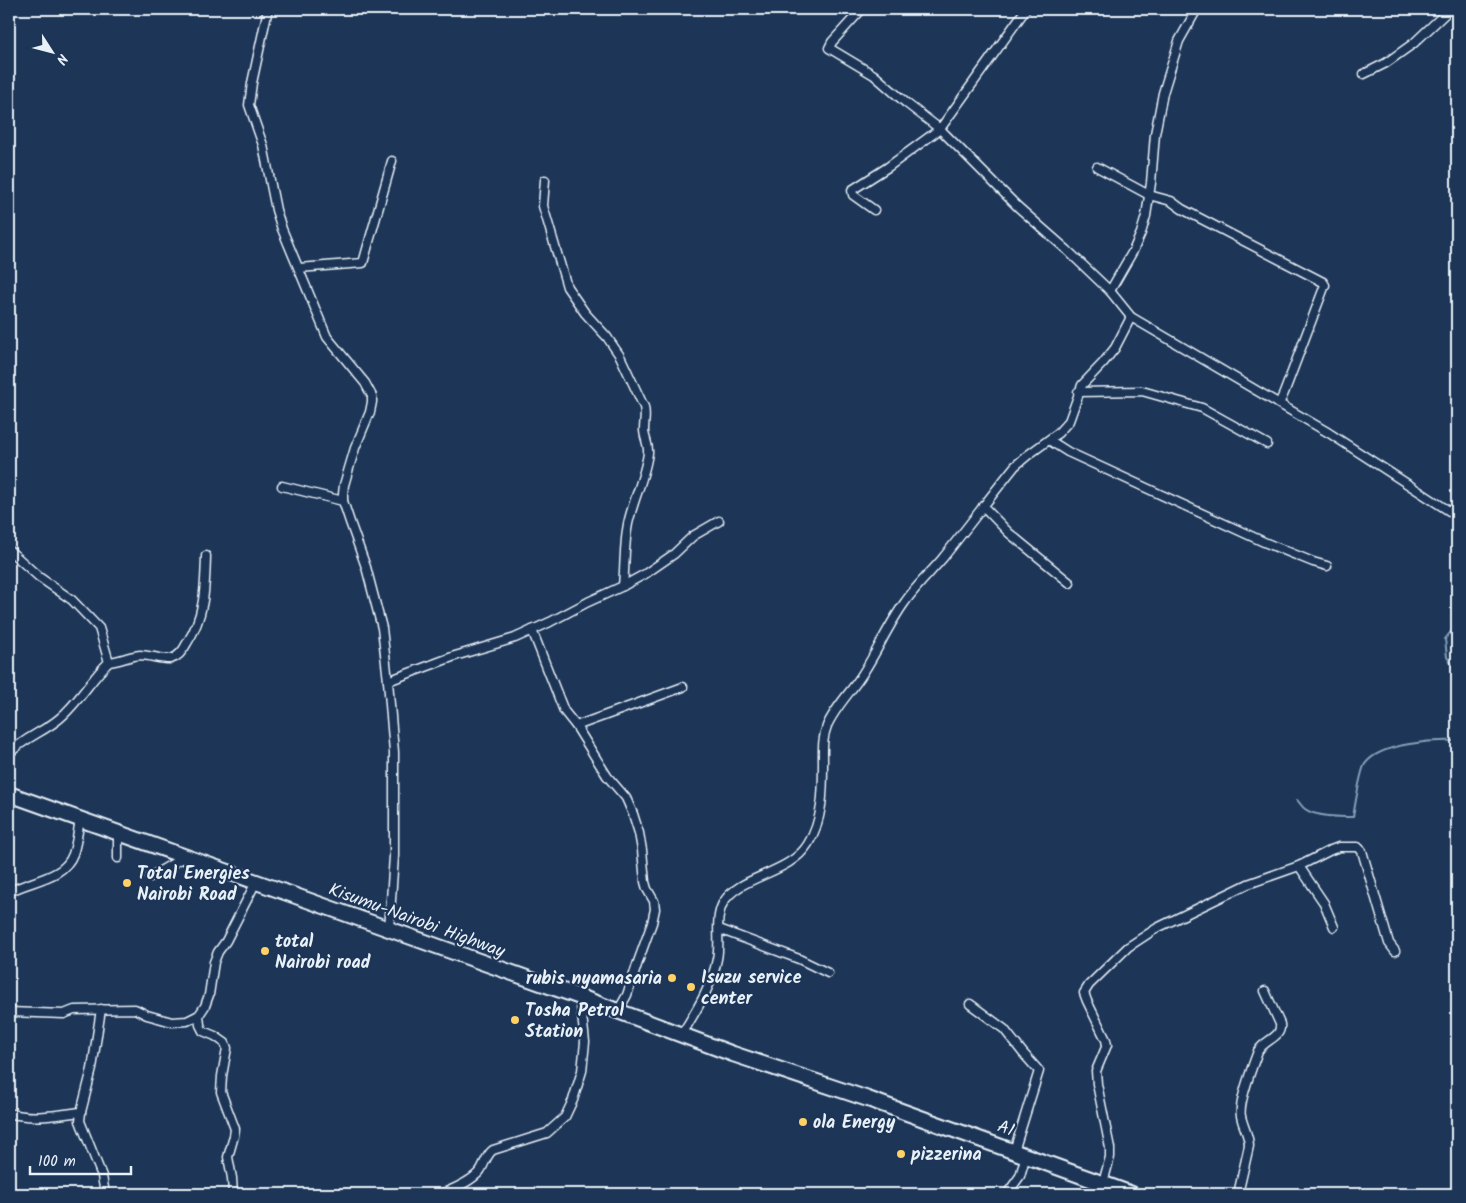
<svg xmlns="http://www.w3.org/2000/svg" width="1466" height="1203" font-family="Kalam,sans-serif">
  <rect width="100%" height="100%" fill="#1d3557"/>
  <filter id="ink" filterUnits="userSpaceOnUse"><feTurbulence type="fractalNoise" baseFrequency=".02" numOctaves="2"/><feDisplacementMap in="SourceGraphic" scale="10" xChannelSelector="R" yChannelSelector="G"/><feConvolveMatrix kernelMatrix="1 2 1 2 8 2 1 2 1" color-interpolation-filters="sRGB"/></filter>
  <g filter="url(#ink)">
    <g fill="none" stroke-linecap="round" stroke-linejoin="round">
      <g stroke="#869fb7" stroke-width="2">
        <path d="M1457,624L1445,639L1447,657L1457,673"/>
        <path d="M1297,800C1300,803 1302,807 1305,809C1315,817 1340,817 1353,817C1355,806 1360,772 1365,764C1380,743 1434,740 1457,741"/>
      </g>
      <g stroke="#e8f1f8" stroke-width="11">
        <g id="street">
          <path d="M268,9L252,83L249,105L263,145L276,210L282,229L327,337L365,383L372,396V402L370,412L355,448L344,485L343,494V501L350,522L366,567L382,628L388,681L394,752V856L389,929"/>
          <path d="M862,9L832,42L829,48L874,75L906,103L940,129L1018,207L1067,250L1110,291L1131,317L1329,433L1457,516"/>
          <path d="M1364,74L1386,63L1414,43L1450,9"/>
          <path d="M1097,167L1149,195L1171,201L1182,209L1323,282L1325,285L1284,393L1279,404"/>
          <path d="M545,180L543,206L567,287L585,313L607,337L620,356L644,407C646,415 644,422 644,430C644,438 649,444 648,453C645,477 633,500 628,524C624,544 625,566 623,586"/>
          <path d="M874,210L853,195L852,190L888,167L940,129L1026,9"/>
          <path d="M299,268L363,263L392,161"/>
          <path d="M1110,291L1133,251L1141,233L1146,216L1151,183L1155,134L1163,93L1179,41L1197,9"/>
          <path d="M1078,392L1142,391L1202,408L1267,444"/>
          <path d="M1049,440L1068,452L1264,542L1313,562L1327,566"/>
          <path d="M282,486L343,501"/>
          <path d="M983,506L1009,533L1070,583"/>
          <path d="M9,550L39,577L72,600L99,628L109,662"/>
          <path d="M532,630L564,711L576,726L607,776L626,798L633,814L639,833L642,850L645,882L647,889L654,901L655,909L652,923L639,959L627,995L618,1011"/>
          <path d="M388,681L455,656L515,638L550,622L588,602L623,586L645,574L674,554L693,536L719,521"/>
          <path d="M576,726L683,687"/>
          <path d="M9,754C23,738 44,732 60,718C79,702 91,679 109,662C120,661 129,656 140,655C148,655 164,660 171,659C178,657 184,649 187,643C205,615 205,588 206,556"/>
          <path d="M118,858V833"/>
          <path d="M1299,866L1324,903L1334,927"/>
          <path d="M150,877L184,857"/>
          <path d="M9,892C30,880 64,879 73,854C77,843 78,830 80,819"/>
          <path d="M719,929L799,959L828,973"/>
          <path d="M970,1004L1004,1029L1023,1053L1039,1071L1014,1151"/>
          <path d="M101,1009L92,1069L81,1112L80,1121L102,1176L105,1194"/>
          <path d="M9,1012L64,1014L74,1010L135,1009L147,1015L172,1022L187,1021L199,1015L205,1006L209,995L214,962L218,952L226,941L256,882"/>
          <path d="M199,1015L200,1025L203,1031L215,1036L225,1043L227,1048L222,1076L221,1092L235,1129L234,1136L228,1157L232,1178L233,1194"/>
          <path d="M682,1034C696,1011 712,986 717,959C721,941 714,920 723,903C739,875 789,875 808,844C823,820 823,791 823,764C823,751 822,738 827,726C835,707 852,691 863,673C878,650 889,624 905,602C916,586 930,573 942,559C967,528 990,497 1015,466L1028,455L1058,433L1069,421L1082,385L1103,363L1115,348L1131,317"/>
          <path d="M9,1113C32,1120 57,1115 81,1112"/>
          <path d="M1103,1183L1110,1157V1148L1097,1084L1096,1071L1107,1045L1106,1040L1087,1001L1084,993L1089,985L1128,947L1157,928L1248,884L1299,866L1331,850L1339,847H1358L1362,851L1389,943L1395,951"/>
          <path d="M441,1194C454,1189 471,1182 480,1171C485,1164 486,1155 493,1150L547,1133L565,1117L573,1100L582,1071L585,1042L580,997"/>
          <path d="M1007,1194L1020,1176L1026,1155"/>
          <path d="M1238,1194L1249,1146C1249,1135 1243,1127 1241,1116C1238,1103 1253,1065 1258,1051C1265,1039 1282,1038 1280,1024L1265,991"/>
        </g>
      </g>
      <g stroke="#e8f1f8" stroke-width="18">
        <path id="highway" d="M9,794L580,997L733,1054L868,1099L1132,1194"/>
      </g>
      <use href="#street" stroke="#1d3557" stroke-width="8"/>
      <use href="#highway" stroke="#1d3557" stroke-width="14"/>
    </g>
  </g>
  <g fill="#ffd166" stroke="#1d3557" stroke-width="2">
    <circle cx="127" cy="883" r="5"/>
    <circle cx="265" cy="951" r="5"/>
    <circle cx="672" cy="978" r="5"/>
    <circle cx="691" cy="987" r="5"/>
    <circle cx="515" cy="1020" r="5"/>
    <circle cx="803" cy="1122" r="5"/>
    <circle cx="901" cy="1154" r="5"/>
  </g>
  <g text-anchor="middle" stroke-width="4.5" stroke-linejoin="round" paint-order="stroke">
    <g font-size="18" font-weight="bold" fill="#e8f1f8" stroke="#1d3557" text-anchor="start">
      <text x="137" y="879">Total Energies<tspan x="137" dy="21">Nairobi Road</tspan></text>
      <text x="275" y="947">total<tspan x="275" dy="21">Nairobi road</tspan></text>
      <text x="701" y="983">Isuzu service<tspan x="701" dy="21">center</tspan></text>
      <text x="662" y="984" text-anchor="end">rubis nyamasaria</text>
      <text x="525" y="1016">Tosha Petrol<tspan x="525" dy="21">Station</tspan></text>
      <text x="813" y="1128">ola Energy</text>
      <text x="911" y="1160">pizzerina</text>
    </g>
    <g font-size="18" fill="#e8f1f8" stroke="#1d3557">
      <text transform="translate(417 920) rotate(20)" y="6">Kisumu-Nairobi Highway</text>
      <text transform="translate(1006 1128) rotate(20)" y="6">A1</text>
    </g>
  </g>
  <rect width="1466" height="1203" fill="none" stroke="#1d3557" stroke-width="30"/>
  <rect x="15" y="15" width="1436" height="1173" fill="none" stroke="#e8f1f8" stroke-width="2" filter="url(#ink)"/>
  <g transform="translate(52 52) rotate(126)" stroke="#1d3557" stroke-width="4" paint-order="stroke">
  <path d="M0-4L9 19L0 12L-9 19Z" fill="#e8f1f8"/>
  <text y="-8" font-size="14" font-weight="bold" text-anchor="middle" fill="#e8f1f8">N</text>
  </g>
  <path d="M30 1166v8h101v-8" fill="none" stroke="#e8f1f8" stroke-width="2.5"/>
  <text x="38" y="1166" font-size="15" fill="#e8f1f8" stroke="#1d3557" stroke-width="4" paint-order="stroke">100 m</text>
</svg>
